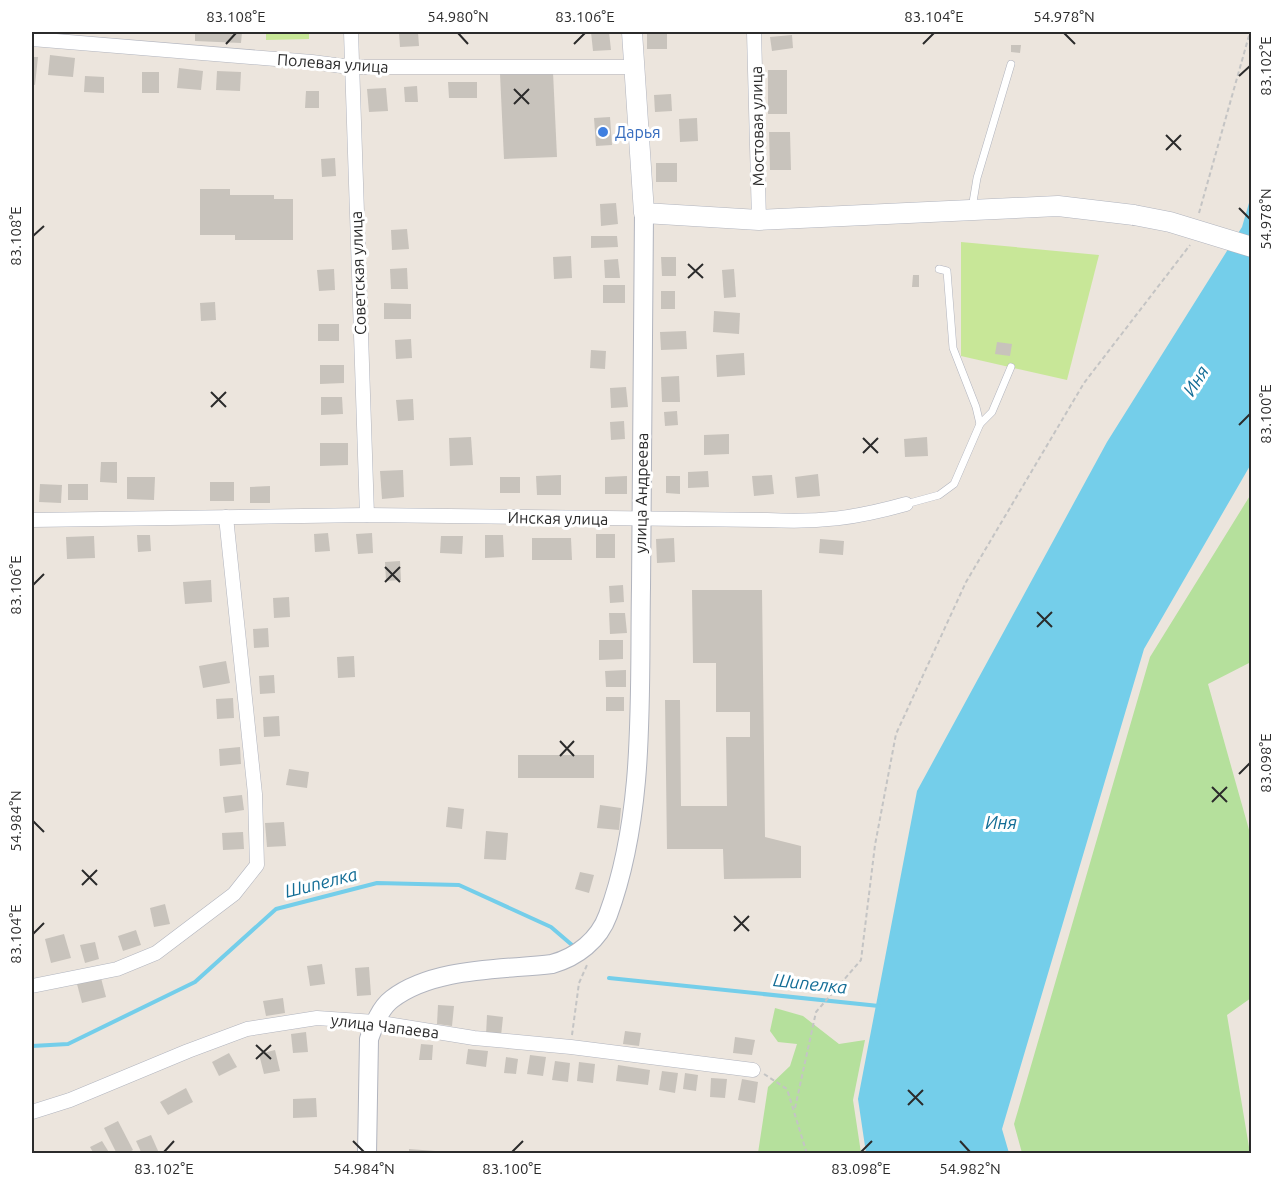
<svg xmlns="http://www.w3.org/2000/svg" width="1283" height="1185" font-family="Ubuntu,sans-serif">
  <rect width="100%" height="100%" fill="#ece5dd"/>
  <g fill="#b5e09c">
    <path d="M1251,494V662L1208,684L1251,837V998L1227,1015L1250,1153H1022L1014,1124L1150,657Z"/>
    <path d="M775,1008L803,1016L839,1044L865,1040L853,1100L861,1153H758L768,1087L790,1066L797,1044L778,1042L770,1031Z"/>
  </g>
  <g fill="#c8e798">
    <path d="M266,32H309V39L266,40Z"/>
    <path d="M961,242L1099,255L1067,380L961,356Z"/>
  </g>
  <path fill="#74ceea" d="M1251,196V464L1144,649L1002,1129L1009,1153H866L858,1099L917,791L1107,442L1242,227Z"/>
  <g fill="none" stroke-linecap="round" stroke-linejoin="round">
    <g stroke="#74ceea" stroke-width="4">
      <path d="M609,978L879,1006"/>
      <path d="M32,1046L68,1044L195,982L276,909L377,883L459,885L551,927L572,945"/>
    </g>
  </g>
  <g fill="#c8c3bc">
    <path d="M195,32H242L241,43L195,41Z"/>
    <path d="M399,32H418L419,46L400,47Z"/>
    <path d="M591,32H609L611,50L593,51Z"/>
    <rect x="647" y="32" width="20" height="17"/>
    <path d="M792,35L793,48L772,51L770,37Z"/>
    <path d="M1011,45H1021L1020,53L1011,52Z"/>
    <path d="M50,55L75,58L73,77L48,75Z"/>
    <path d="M32,57H38L35,85L32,84Z"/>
    <path d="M179,68L203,71L201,90L177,88Z"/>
    <rect x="768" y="70" width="19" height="44"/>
    <path d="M217,71L241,72L240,91L216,90Z"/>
    <rect x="142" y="72" width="17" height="21"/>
    <path d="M553,72L557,157L504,159L500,74Z"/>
    <path d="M85,76L104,77V93L84,92Z"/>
    <path d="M448,82H477V98H449Z"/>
    <path d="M417,86L418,102H405L404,87Z"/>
    <path d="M386,88L388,111L369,112L367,89Z"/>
    <path d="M306,91H319V108H305Z"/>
    <path d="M671,94L672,111L655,112L654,95Z"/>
    <path d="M610,117L612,145L596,146L594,118Z"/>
    <path d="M697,118L698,141L680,142L679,119Z"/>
    <path d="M769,132H790L791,170H770Z"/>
    <path d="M335,158L336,176L322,177L321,159Z"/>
    <rect x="656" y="163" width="21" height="19"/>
    <path d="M200,189H230V195H274V199H293V240H235V235H200Z"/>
    <path d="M616,203L618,224L601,226L600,204Z"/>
    <path d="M407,229L409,249L392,250L391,230Z"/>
    <path d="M591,236H617L618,247L591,248Z"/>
    <path d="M571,256L572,278L554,279L553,257Z"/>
    <path d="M661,257H676V276H662Z"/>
    <path d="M618,259L620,278H605L604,260Z"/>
    <path d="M407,268L408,289H391L390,269Z"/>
    <path d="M334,269L335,290L319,291L317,270Z"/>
    <path d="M734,269L736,297L724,298L722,270Z"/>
    <path d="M913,275H919V287H912Z"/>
    <rect x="603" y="285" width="22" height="18"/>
    <rect x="661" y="291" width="14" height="18"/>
    <path d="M215,302L216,320L201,321L200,303Z"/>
    <path d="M384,303L411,304V319H384Z"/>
    <path d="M714,311L740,313L739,334L713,332Z"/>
    <rect x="318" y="324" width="21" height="17"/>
    <path d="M686,331L687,349L661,350L660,332Z"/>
    <path d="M411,339L412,358L396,359L395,340Z"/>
    <path d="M997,342L1012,344L1010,356L995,354Z"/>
    <path d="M591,350L606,351L605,369L590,368Z"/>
    <path d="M744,353L745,375L717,377L716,355Z"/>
    <path d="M320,365H344V383L320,384Z"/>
    <path d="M679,376L680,402H662L661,377Z"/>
    <path d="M626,387L628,407L611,408L610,388Z"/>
    <path d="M321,397H342L343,414L321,415Z"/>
    <path d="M413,399L414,420L398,421L396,400Z"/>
    <path d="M677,411L678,425L665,426L664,412Z"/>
    <path d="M624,421L625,439L611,440L610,422Z"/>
    <path d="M729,434V454L704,455V435Z"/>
    <path d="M471,437L473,465L450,466L449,438Z"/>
    <path d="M927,437L928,456L905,457L904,439Z"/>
    <path d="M320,443H348V465L320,466Z"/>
    <path d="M101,462H117V483L100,482Z"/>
    <path d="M403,470L404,497L382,499L380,471Z"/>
    <path d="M708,471L709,487L688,488V472Z"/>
    <path d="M818,474L820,496L797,498L795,477Z"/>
    <path d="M561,475V495H537L536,476Z"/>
    <path d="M772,475L774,494L754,496L752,476Z"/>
    <path d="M627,476V494H605V477Z"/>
    <path d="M666,476H680V494L666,493Z"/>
    <path d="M127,477H155L154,500L127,499Z"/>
    <rect x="500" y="477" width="20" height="16"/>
    <rect x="210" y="482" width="24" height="19"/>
    <path d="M40,484L62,485L61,503L39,502Z"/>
    <rect x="68" y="484" width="20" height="16"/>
    <path d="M270,486V503H250V487Z"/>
    <path d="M328,533L330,551L315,552L314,534Z"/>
    <path d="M372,533L373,553L358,554L356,534Z"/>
    <rect x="596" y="534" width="19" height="24"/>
    <path d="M137,535H150L151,551L138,552Z"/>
    <path d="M485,535H503L504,557L485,558Z"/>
    <path d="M94,536L95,558L67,559L66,537Z"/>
    <path d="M441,536H463L462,554L440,553Z"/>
    <path d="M532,538H571L572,560H532Z"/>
    <path d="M674,538L675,562L657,563L656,539Z"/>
    <path d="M820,539L844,541L843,555L819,553Z"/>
    <path d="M400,561L401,580L386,581L385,562Z"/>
    <path d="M211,580L212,602L185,604L183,582Z"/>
    <path d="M623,585L624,602L610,603L609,586Z"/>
    <path d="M692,590H762L765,837L801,846V878L724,879L723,849H667L665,700H680L681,806H727L726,737H750V712H716V663H693Z"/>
    <path d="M289,597L290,617L274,618L273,598Z"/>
    <path d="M609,613H625L627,633L610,634Z"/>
    <path d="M268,628L269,647L254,648L253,629Z"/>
    <path d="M599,640H623V659L599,660Z"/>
    <path d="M354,656L355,677L338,678L337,657Z"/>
    <path d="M226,661L230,683L203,688L199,666Z"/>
    <path d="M626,670V687H606L605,671Z"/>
    <path d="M274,675L275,693L260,694L259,676Z"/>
    <rect x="606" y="697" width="18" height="14"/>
    <path d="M233,698L234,718L217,719L216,699Z"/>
    <path d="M279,716L280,736L264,737L263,717Z"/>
    <path d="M240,747L241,764L220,766L219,749Z"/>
    <rect x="518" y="755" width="76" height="23"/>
    <path d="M289,769L309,772L307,788L286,785Z"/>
    <path d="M242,795L244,810L225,813L223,797Z"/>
    <path d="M600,805L621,808L619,830L597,828Z"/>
    <path d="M448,807L464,809L462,829L446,827Z"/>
    <path d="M284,822L286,846L267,847L265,823Z"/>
    <path d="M486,831L508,833L506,860L484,859Z"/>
    <path d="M243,832L244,849L223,850L222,833Z"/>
    <path d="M580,872L594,875L589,893L575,889Z"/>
    <path d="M165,904L170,924L154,927L150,908Z"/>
    <path d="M136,930L141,945L123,951L118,936Z"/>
    <path d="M64,934L71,958L51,963L45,939Z"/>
    <path d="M95,942L99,959L85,963L80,945Z"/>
    <path d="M322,964L325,984L310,986L307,966Z"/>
    <path d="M369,967L371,995L357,996L355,968Z"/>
    <path d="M101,978L106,997L82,1003L77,984Z"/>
    <path d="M283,998L285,1013L266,1016L263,1001Z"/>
    <path d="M438,1005L454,1006L452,1026L437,1024Z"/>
    <path d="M487,1015L503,1017L501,1036L486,1035Z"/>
    <path d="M625,1031L641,1033L639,1046L623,1044Z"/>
    <path d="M306,1032L308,1052L293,1053L291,1034Z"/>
    <path d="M735,1037L755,1040L752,1055L733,1053Z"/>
    <path d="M421,1044L433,1045L432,1060H419Z"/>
    <path d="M468,1049L488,1051L486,1067L466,1064Z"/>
    <path d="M275,1050L280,1071L264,1074L259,1054Z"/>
    <path d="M229,1053L237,1067L219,1076L212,1062Z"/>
    <path d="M530,1055L546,1057L543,1076L527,1074Z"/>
    <path d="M506,1057L518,1059L516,1074L504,1073Z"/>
    <path d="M555,1061L570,1063L568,1082L552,1080Z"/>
    <path d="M579,1062L595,1064L593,1083L577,1081Z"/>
    <path d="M618,1065L650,1070L648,1085L616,1081Z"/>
    <path d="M662,1071L678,1073L675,1093L659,1090Z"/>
    <path d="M685,1073L698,1075L696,1091L683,1089Z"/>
    <path d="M711,1078L727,1079L725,1098L710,1097Z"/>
    <path d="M742,1079L758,1082L755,1103L738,1100Z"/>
    <path d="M186,1088L193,1102L168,1115L160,1102Z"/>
    <path d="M316,1098L317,1117L293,1118V1099Z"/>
    <path d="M118,1121L133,1150L126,1154H117L104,1128Z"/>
    <path d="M151,1135L159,1153L142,1154L136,1141Z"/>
    <path d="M102,1141L110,1154H94L90,1147Z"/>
    <path d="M409,1149L435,1151V1154H409Z"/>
  </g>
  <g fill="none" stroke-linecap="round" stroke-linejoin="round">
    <g stroke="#b1b4be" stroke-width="8">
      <g id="service">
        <path d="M972,208L977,178L1011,64"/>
        <path d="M980,424L992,412L1011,367"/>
        <path d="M906,504L939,495L954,484L980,424L976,407L953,348L947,271L939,269"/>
      </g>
    </g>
    <g stroke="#b1b4be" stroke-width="15">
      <g id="minor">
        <path d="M351,32L367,515"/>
        <path d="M754,32L759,220"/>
        <path d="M32,39L312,62L350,67H635"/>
        <path d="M32,520L367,515L767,520C819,523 856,518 906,504"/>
        <path d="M32,986L117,969L156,953L234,894L257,865L255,794L226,517"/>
        <path d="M32,1112L70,1100L188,1051L247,1029L317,1018L375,1022L474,1038L571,1047L753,1070"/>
      </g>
    </g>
    <g stroke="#b1b4be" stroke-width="20">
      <path id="tertiary" d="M367,1154L369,1039C374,1025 380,1008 392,999C434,967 502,970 552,964C577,957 599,940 608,915C646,812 639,696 641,588C642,463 643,338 644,213"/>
    </g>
    <g stroke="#b1b4be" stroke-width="21">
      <path id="secondary" d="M632,32L644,213L759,220L1058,206L1134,215"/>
    </g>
    <g stroke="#c4c4c4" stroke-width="2" stroke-dasharray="4.5 3" stroke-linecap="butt">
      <path d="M1199,213L1250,32"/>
      <path d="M572,1035L579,983L587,965"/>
      <path d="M764,1074L787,1089L807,1154"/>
      <path d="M795,1108L816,1012L861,960L875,845L896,734L966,582L1084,383L1190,245"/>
    </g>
    <use href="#service" stroke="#fff" stroke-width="7"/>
    <use href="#minor" stroke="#fff" stroke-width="14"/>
    <use href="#tertiary" stroke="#fff" stroke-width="18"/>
    <use href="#secondary" stroke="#fff" stroke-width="20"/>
    <g stroke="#b1b4be" stroke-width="21" stroke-linecap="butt">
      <path id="secondary-bridge" d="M1134,215L1170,222L1252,247"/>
    </g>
    <use href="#secondary-bridge" stroke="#fff" stroke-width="20"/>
  </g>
  <path fill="none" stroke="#2b2b2b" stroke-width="2" d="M458,33L468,44M1064,33L1075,44M226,44L236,33M574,44L585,33M923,44L934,33M1239,76L1250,66M514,89L529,104M514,104L529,89M1166,135L1181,150M1166,150L1181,135M1239,208L1250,219M33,236L44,226M688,264L703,278M688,278L703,264M211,392L226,407M211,407L226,392M1239,425L1250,414M863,438L878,453M863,453L878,438M385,567L400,582M385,582L400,567M33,585L44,574M1037,612L1052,627M1037,627L1052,612M560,741L574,756M560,756L574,741M1239,774L1250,763M1212,787L1227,802M1212,802L1227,787M33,821L44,832M82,870L97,885M82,885L97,870M734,916L749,931M734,931L749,916M33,934L44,923M256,1045L271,1059M256,1059L271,1045M908,1090L923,1105M908,1105L923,1090M353,1141L364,1152M960,1141L970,1152M164,1152L174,1141M512,1152L523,1141M861,1152L872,1141"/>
  <circle fill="#3f7fe0" stroke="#fff" stroke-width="2" cx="603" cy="132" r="6"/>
  <g text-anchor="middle" stroke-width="6" stroke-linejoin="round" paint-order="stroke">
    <g font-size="16" fill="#2b2b2b" stroke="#fff">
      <text transform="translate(333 63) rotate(4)" y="6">Полевая улица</text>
      <text transform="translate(757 126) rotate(-91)" y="6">Мостовая улица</text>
      <text transform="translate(358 273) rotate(-92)" y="6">Советская улица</text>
      <text transform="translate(641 493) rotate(-89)" y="6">улица Андреева</text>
      <text transform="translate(558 518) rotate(1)" y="6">Инская улица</text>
      <text transform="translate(385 1026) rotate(7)" y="6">улица Чапаева</text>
    </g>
    <g font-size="16" fill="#366cbe" stroke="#fff" text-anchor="start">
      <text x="615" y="138">Дарья</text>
    </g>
    <g font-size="18" font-style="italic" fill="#136d96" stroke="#fff">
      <text transform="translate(1196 381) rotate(-58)" y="6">Иня</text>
      <text x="1001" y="829">Иня</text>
      <text transform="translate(321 883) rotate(-14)" y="6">Шипелка</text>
      <text transform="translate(810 984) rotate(6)" y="6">Шипелка</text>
    </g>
  </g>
  <rect width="1283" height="1185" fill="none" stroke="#ffffff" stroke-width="66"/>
  <rect x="33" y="33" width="1217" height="1119" fill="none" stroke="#2b2b2b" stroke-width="2"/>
  <g font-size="15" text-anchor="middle" fill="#2b2b2b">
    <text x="236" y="22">83.108°E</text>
    <text x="458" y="22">54.980°N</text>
    <text x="585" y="22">83.106°E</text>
    <text x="934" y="22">83.104°E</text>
    <text x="1064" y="22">54.978°N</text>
    <text transform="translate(1266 66) rotate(-90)" y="5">83.102°E</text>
    <text transform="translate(1266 219) rotate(-90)" y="5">54.978°N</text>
    <text transform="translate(16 236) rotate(-90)" y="5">83.108°E</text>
    <text transform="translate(1266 414) rotate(-90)" y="5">83.100°E</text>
    <text transform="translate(16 585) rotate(-90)" y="5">83.106°E</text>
    <text transform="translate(1266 763) rotate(-90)" y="5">83.098°E</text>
    <text transform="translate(16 821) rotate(-90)" y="5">54.984°N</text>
    <text transform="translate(16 934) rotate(-90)" y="5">83.104°E</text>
    <text x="164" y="1174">83.102°E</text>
    <text x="364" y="1174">54.984°N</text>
    <text x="512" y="1174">83.100°E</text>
    <text x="861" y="1174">83.098°E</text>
    <text x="970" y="1174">54.982°N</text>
  </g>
</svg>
